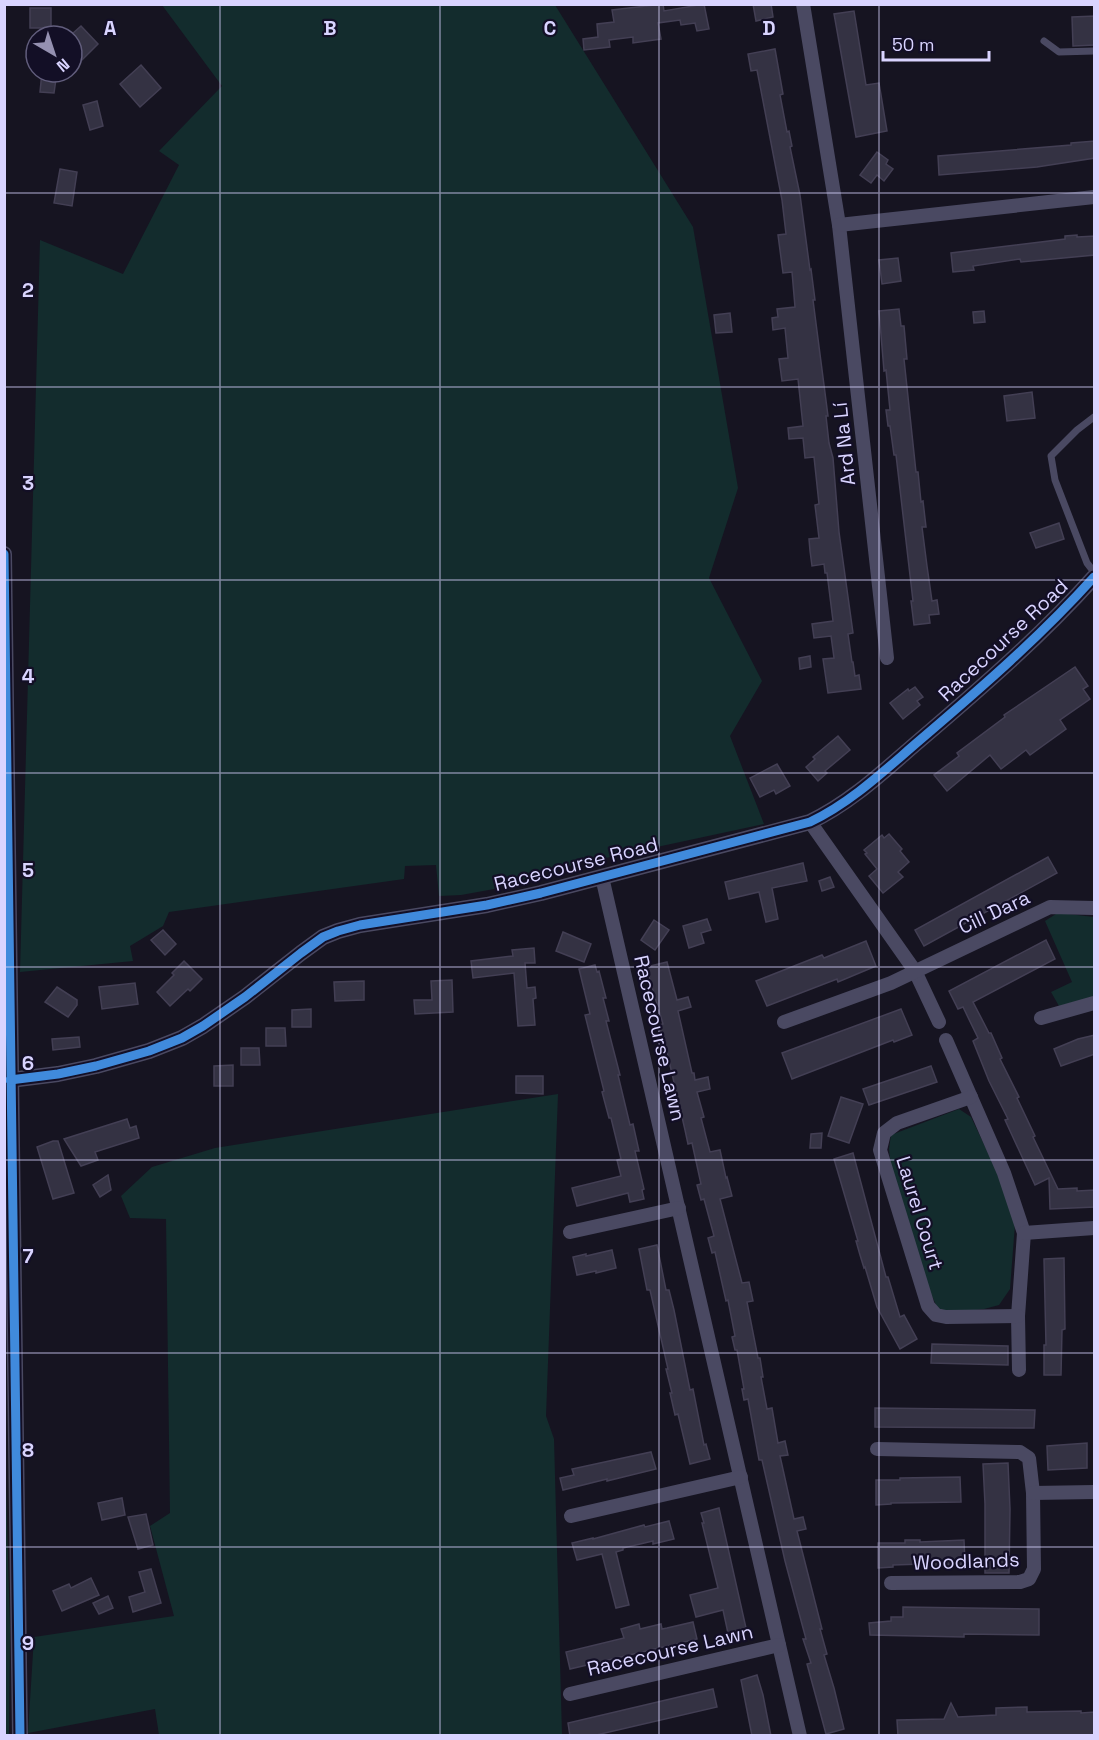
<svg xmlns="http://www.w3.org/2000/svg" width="1099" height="1740" font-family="'Space Grotesk',sans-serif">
  <rect width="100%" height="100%" fill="#161421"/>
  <g fill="#132c2d">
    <path d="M162,5H555L693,227L738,488L709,578L762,681L730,736L764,824L559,868L494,889L461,895L439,896L436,865L405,866L404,879L169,912L163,926L130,946L133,961L20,972L40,240L123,274L179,165L159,151L222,86Z"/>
    <path d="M1056,914H1068L1094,917V997L1059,1006L1051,992L1072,982L1045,921Z"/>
    <path d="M558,1094L546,1416L554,1439L562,1735H159L155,1709L28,1733L34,1637L174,1616L150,1526L170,1513L166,1219L130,1218L121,1196L152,1167L215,1148Z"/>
    <path d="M959,1109L971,1117L1002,1182L1015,1224L1010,1289L999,1305L984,1309L956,1312L938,1309L930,1292L891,1168L889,1149L891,1135Z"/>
    <path d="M4,1414L10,1630L9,1736L4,1735Z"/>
  </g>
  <g fill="#343243" stroke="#433f54" stroke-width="1.5">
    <path d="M663,4L664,11L704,4L709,29L697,31L695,23L681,25L680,20L658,23L661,39L633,43V37L609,40L610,47L584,50L583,39L598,37L597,24L614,22L612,10Z"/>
    <path d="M753,4H771L773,17L756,21Z"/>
    <rect x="30" y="8" width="21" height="20"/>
    <path d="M854,11L866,85L879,83L887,131L856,137L834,14Z"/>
    <path d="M1095,16V45L1073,46L1072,17Z"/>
    <path d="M81,26L98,44L78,64L72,57V34Z"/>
    <path d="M775,49L783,94L780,95L787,132L789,131L792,146L790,147L800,195L810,270L811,269L815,300H813L828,416H826L829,443L833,458L839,532L853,633L848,634L852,662H853L855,676L859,675L861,689L828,693L823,659L834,658L831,636L814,638L812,624L833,621L827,573H825L824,564L812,566L810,551L809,539L819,538L815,505L819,504L814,457L805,458L803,438L789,439L788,428L803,426L798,379L782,381L779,359L788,358L785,328L773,330L772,318L778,317L777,309L795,307L792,272L783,273L778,235L786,234L782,200L757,70L751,71L748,54Z"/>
    <path d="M141,65L161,88L140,107L120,84Z"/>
    <path d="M42,72H57L54,93L40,92Z"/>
    <path d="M97,101L103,126L90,130L83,105Z"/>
    <path d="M1095,141V158L1037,167L939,175L938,156L1071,145V143Z"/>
    <path d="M877,152L888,160L886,164L893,169L884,181L877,175L871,183L860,175Z"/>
    <path d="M60,169L77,172L72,206L54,203Z"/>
    <path d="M1077,235V237L1095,236V255L1021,262L1020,259L973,266L974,270L953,272L951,253L1065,239V236Z"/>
    <path d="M898,258L901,281L882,284L879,260Z"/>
    <path d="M899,309L901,326H904L907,359H904L916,472H918L921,502L923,501L926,527H922L927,566L932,601L937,600L939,614L929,615L930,623L914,625L911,601H913L896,455H894L890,426H888L886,410H890L886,370L884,371L879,311Z"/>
    <path d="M984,311L985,322L974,323L973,312Z"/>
    <path d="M730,313L732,332L716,333L714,315Z"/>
    <path d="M1032,392L1035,418L1007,421L1004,396Z"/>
    <path d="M1059,523L1064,539L1036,548L1030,533Z"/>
    <path d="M810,656L811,667L800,669L799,658Z"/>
    <path d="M1075,667L1088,686L1083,689L1090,699L1060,720L1066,729L1030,755L1026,750L1001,769L990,755L947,791L934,775L959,756L957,753L1005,717L1004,715Z"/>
    <path d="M915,687L923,697L917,701L920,705L903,719L890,703L908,689L909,691Z"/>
    <path d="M838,736L850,750L825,771L827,773L818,781L806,767L815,759L813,757Z"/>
    <path d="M777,764L790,786L776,794L774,790L760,797L750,778Z"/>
    <path d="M889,834L902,849L900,851L909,862L898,872L903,877L883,893L869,876L877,869L865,854L867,853L864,850L882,835L884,838Z"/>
    <path d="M1048,857L1057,873L924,946L915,930Z"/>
    <path d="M803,863L807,881L772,888L778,919L766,922L759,892L729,899L725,882Z"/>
    <path d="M830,877L834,887L822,891L819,881Z"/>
    <path d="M707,919L711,930L701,933L704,943L689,948L683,926Z"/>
    <path d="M654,920L669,930L655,950L641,940Z"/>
    <path d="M163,930L176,944L165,955L151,940Z"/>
    <path d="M563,932L591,944L584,962L556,951Z"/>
    <path d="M1046,940L1055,959L973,1002L989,1033H991L1002,1058L1000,1059L1019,1097L1017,1098L1035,1136L1033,1137L1058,1189L1077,1188V1191L1095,1190V1207L1050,1209L1049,1178L1035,1185L1005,1120L1008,1119L989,1081L973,1041L978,1038L963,1007L958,1009L949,991Z"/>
    <path d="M866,941L876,966L838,982L837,979L767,1006L756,981L822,955L824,958Z"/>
    <path d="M534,948L535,963H525L527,988L535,987L536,998L533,999L535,1025L518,1026L514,973L473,978L471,961L513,956L512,950Z"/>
    <path d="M184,961L202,979L190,991L188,989L170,1006L157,992L174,975L172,973Z"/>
    <path d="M667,962L677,1000L688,997L691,1007L678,1011L692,1073H694L695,1080L708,1077L710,1089L697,1092L704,1117L701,1118L710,1152L720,1150L726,1178L727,1177L732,1196L720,1199L742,1283L749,1282L753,1301L747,1302L758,1358H760L763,1377H761L767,1409L772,1408L778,1443L785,1441L788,1455L780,1456L794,1519L803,1517L806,1529L797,1531L822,1629H820L827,1654L824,1655L834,1688L844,1729L826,1734L807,1664L811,1663L803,1639H806L785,1561L762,1460H759L748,1399L744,1400L742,1389H744L737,1350H735L732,1337L735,1336L728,1300L726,1301L715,1252L712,1253L708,1238L714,1236L704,1199L701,1200L697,1185L701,1184L692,1143L688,1144L685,1130L664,1039H663L659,1025L663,1024L646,967Z"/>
    <path d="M595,965L597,972L599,971L606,998H603L609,1021H606L620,1075H618L630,1125L633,1124L639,1151H635L644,1189L642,1190L644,1199L630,1202L628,1193L577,1206L572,1188L621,1176L617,1160L621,1159L611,1118H609L602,1092L604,1091L585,1015L590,1014L579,969Z"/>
    <path d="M452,980L453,1012L415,1014L414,1000H432L431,981Z"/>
    <path d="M364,981V1000L335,1001L334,982Z"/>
    <path d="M135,983L138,1004L102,1009L99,987Z"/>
    <path d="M57,987L77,1000V1005L68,1017L45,1002Z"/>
    <path d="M311,1009V1027H292V1010Z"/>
    <path d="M901,1009L912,1035L894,1042L893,1040L792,1079L782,1053Z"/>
    <path d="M266,1028H285L286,1046H266Z"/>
    <path d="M1095,1035V1054L1061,1066L1054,1049L1078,1039Z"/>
    <path d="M79,1037L80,1047L53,1050L52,1039Z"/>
    <path d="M241,1048H259L260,1065H241Z"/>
    <path d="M233,1065V1086H214V1066Z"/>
    <path d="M931,1066L937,1082L869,1105L863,1089Z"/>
    <path d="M516,1076H543V1094L516,1093Z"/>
    <path d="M841,1097L863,1104L849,1143L828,1136Z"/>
    <path d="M127,1119L130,1128L136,1126L139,1138L95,1152L98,1160L81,1166L64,1139Z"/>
    <path d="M822,1133L821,1148H810L811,1134Z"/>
    <path d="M53,1141H58L74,1193L53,1199L37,1147Z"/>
    <path d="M853,1153L886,1277H888L900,1317L904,1315L917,1339L900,1349L877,1307L865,1267L864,1268L860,1255L856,1241H858L834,1159Z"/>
    <path d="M108,1175L111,1190L100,1197L93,1185Z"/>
    <path d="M657,1245L666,1290H669L674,1310L690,1390L693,1389L704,1445L706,1444L710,1459L690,1464L678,1414L675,1415L670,1393H672L666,1369H668L650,1290H647L639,1249Z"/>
    <path d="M612,1250L616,1268L596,1273V1271L577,1275L573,1257L586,1254V1256Z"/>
    <path d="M1064,1258L1065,1329L1062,1330L1061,1375H1044V1345H1046L1044,1259Z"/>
    <path d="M932,1344L1008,1346V1365L931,1363Z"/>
    <path d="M875,1408L1035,1410L1034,1428L875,1427Z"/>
    <path d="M1087,1443V1468L1048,1470L1047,1446Z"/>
    <path d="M651,1452L656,1469L607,1481V1479L563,1490L560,1478L574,1475L572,1469Z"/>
    <path d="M1008,1463L1010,1509L1009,1573H985V1504L983,1464Z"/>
    <path d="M960,1477L961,1502L891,1503V1504L876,1505V1480H900V1478Z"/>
    <path d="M122,1498L125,1515L102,1520L98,1503Z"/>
    <path d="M719,1508L746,1628L728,1633L723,1610L696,1617L690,1595L718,1588L702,1523H704L701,1513Z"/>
    <path d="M146,1514L153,1545L138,1549L128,1517Z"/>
    <path d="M669,1521L674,1539L653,1544V1541L623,1548V1550L616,1552L629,1605L616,1608L602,1554L577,1560L572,1543L593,1538V1539L644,1525L645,1527Z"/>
    <path d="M905,1540H920V1542L964,1540L965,1564L923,1567V1564L893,1565V1567L878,1568V1543H905Z"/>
    <path d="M151,1569L161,1603L133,1612L129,1597L145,1592L139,1572Z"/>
    <path d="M91,1578L99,1595L62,1611L53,1591L69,1584L71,1588Z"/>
    <path d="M108,1596L113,1608L99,1614L93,1603Z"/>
    <path d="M903,1607L1039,1609V1635L964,1634V1637L870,1635L869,1623L891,1621V1617H903Z"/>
    <path d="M693,1622L697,1639L570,1669L566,1652L624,1638L621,1629L639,1624L640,1629L661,1624L662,1629L667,1628Z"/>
    <path d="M757,1675L763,1695L771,1736H752L741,1680Z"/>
    <path d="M713,1689L717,1707L592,1736H570L568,1723Z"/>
    <path d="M951,1703L958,1717L996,1715V1708L1027,1707V1712L1081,1711V1713L1095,1712V1736H898L897,1720L944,1719Z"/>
  </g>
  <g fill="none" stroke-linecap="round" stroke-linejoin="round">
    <g stroke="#4a4962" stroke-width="7">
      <path d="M1044,41L1059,52L1094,51"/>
      <path d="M1094,417L1077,430L1051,456L1055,480L1087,563L1094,572"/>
    </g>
    <g stroke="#4a4962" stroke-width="14">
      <path d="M803,4L839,225L887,658"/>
      <path d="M839,225L1094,197"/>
      <path d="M810,822L915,971L939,1022"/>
      <path d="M602,877L800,1736"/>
      <path d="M1041,1018L1094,1003"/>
      <path d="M784,1022L891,983L1050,907L1094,908"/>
      <path d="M946,1040L1004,1173L1024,1233L1018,1316L1019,1370"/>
      <path d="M971,1097L897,1123L884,1133L880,1150L928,1306L936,1315L946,1317L1018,1316"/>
      <path d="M570,1232L679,1208"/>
      <path d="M1024,1233L1094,1228"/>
      <path d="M877,1449L1020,1452L1029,1458L1033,1493L1034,1569L1029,1579L1020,1582L891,1583"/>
      <path d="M1033,1493L1094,1492"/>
      <path d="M571,1516L741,1477"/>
      <path d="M570,1694L779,1645"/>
    </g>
    <g stroke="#4a4962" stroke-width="16">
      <path d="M4,554L20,1736"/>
      <path d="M10,1080L58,1074L96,1066L149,1051L182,1038L203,1026L245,997L301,953L323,937L338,931L360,925L487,905L541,893L810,822C852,802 886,769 920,740C981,688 1041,636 1094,577"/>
    </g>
    <g stroke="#130f26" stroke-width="13">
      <g id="cycleway">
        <path d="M4,554L20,1736"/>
        <path d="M10,1080L58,1074L96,1066L149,1051L182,1038L203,1026L245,997L301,953L323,937L338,931L360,925L487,905L541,893L810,822C852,802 886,769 920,740C981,688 1041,636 1094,577"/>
      </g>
    </g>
    <use href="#cycleway" stroke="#408adc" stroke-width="9"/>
  </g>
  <path fill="none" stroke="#d9d4ff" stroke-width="1.5" stroke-opacity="0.55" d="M220,4V1736M440,4V1736M659,4V1736M879,4V1736M4,193H1094M4,387H1094M4,580H1094M4,773H1094M4,967H1094M4,1160H1094M4,1353H1094M4,1547H1094"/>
  <g text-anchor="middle" stroke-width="4.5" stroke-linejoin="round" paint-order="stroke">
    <g font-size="20" fill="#d9d4ff" stroke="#130f26">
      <text transform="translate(844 444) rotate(-96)" y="7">Ard Na Lí</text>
      <text transform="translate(1003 640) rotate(-43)" y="7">Racecourse Road</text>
      <text transform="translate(576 864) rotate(-14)" y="7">Racecourse Road</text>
      <text transform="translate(994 912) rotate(-25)" y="7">Cill Dara</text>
      <text transform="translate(660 1038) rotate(77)" y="7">Racecourse Lawn</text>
      <text transform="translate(920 1213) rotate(73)" y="7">Laurel Court</text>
      <text transform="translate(966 1561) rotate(-2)" y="7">Woodlands</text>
      <text transform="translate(670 1650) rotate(-13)" y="7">Racecourse Lawn</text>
    </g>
  </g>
  <g font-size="20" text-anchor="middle" font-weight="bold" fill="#d9d4ff" stroke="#130f26" stroke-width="4.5" stroke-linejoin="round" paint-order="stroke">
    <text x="110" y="35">A</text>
    <text x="330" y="35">B</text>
    <text x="550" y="35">C</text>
    <text x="769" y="35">D</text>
    <text x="28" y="297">2</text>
    <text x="28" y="490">3</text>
    <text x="28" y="683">4</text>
    <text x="28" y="877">5</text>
    <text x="28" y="1070">6</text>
    <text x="28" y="1263">7</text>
    <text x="28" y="1457">8</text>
    <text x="28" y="1650">9</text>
  </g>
  <rect width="1099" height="1740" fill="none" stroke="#d9d4ff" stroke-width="12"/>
  <g transform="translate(54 54) rotate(141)"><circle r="28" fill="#130f26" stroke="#625e7d" stroke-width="1.5"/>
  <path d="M0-4.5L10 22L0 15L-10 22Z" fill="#9591b1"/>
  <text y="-9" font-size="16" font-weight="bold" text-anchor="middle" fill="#d9d4ff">N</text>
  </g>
  <path d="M883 51v9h106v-9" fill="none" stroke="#d9d4ff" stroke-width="3"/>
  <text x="892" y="51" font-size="18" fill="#d9d4ff" stroke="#130f26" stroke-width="4.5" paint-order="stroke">50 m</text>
</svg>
